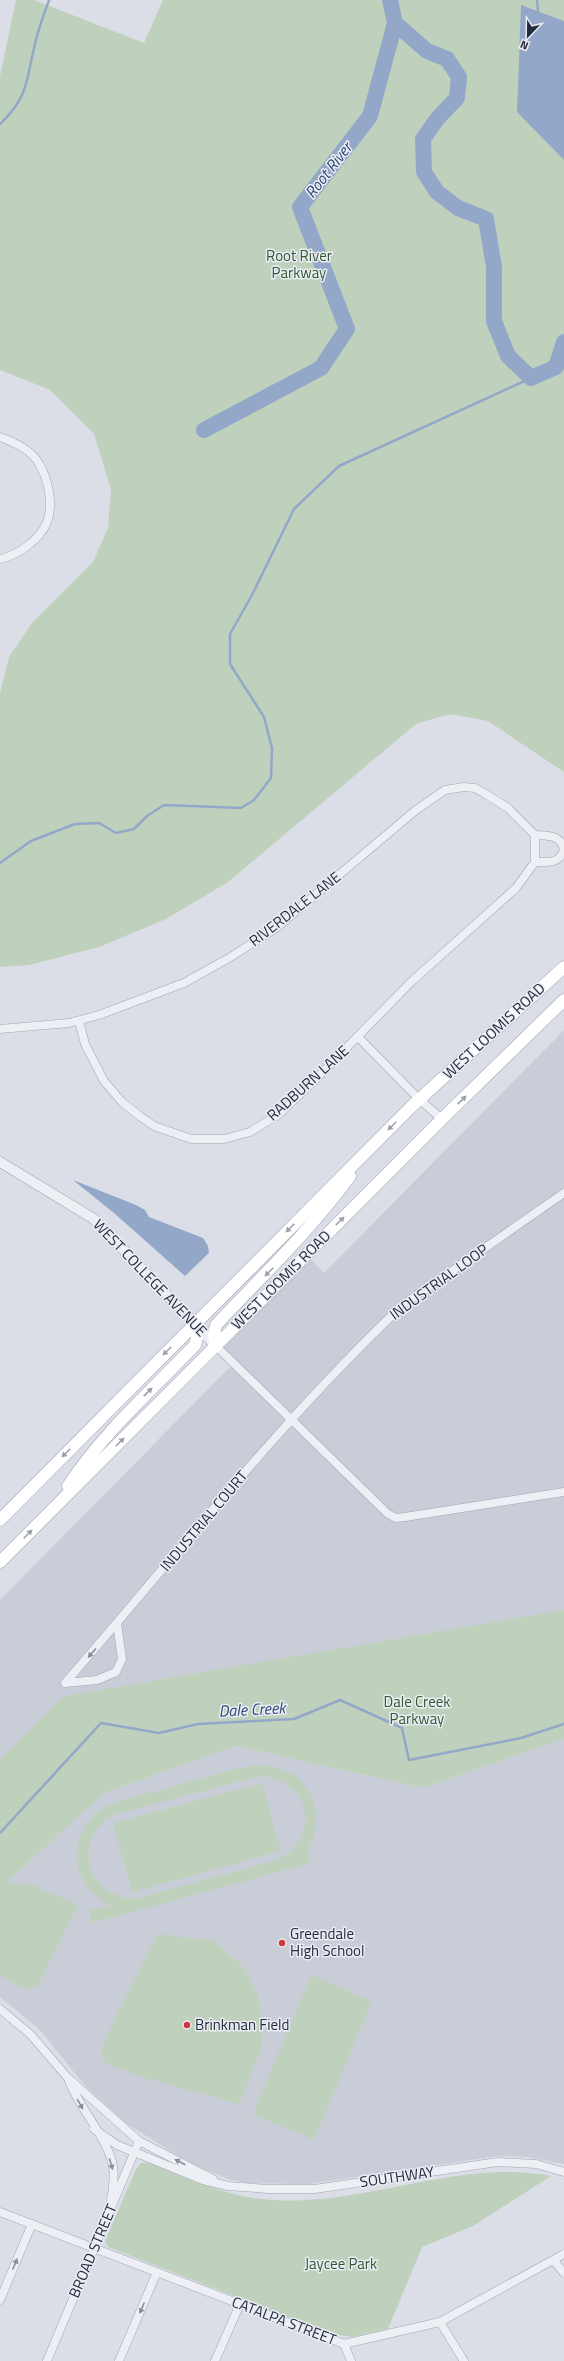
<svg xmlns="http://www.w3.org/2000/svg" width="564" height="2361" font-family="'Titillium Web',sans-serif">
  <rect width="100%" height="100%" fill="#dbdee6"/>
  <g fill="#c9cdd8">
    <path d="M564,1030V1610L0,1760V1600L234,1363L216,1346L307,1255L324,1273Z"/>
    <path d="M564,1739V2164L527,2157L498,2156L309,2184L246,2183L228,2179L190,2163L127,2124L86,2087L40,2030L0,1997V1888L104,1793L236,1746L422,1788Z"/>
  </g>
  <g fill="#bfd1bc" fill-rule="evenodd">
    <path d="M16,0H34L144,43L163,0H564V772L488,721L450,714L416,724L228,882L166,919L99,947L29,965L0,967V693L9,657L32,623L93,562L108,528L111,490L94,434L50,390L0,370V76Z"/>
    <path d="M564,1610V1739L422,1788L236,1746L104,1793L6,1883L30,1884L78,1905L38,1985L25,1989L0,1976V1760L64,1696Z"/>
    <path d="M258,1765C307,1765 330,1810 307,1852L311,1863L92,1923L89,1911L110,1906C92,1895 80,1882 77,1861C75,1842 85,1821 100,1810C117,1798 143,1795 164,1789C195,1781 227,1769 258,1765ZM260,1776C311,1779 322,1837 277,1860L135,1899C83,1896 70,1831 120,1813Z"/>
    <path d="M262,1783L281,1851L132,1892L113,1823Z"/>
    <path d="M158,1934L215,1941L243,1967L251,1981L258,1996L263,2033L261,2049L239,2104L141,2077L107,2064L101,2052L115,2017Z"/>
    <path d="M311,1975L372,2001L314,2140L253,2114Z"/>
    <path d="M141,2163H149C189,2179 229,2198 273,2200C367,2206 458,2158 551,2176L473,2226L422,2247L388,2329L351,2337L329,2333L108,2247L105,2241L136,2169Z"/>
  </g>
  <g fill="#93a8c9">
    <path d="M521,5L564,21V160L517,112Z"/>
    <path d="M73,1180L136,1205L145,1210L149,1217L203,1238L208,1246L209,1253L185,1276L114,1213Z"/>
  </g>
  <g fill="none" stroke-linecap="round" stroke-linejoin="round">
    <g stroke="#93a8c9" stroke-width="2.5">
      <path d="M537,0L538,11"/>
      <path d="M0,124C29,97 26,80 35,44C38,29 44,15 49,0"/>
      <path d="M0,863L31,841L75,824L99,823L116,833L134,829L147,816L164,805L241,808L254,800L271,778L272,748L264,717L230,664V634L252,595L294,509L339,466L531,378"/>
      <path d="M0,1833L101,1723L159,1733L198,1724L294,1719L340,1700L402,1728L409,1760L521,1738L564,1724"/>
    </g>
    <g stroke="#93a8c9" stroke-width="16">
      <path d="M395,23L427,51L447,59L459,77L457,98L437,119L423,139L424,172L437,192L458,208L486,219L494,267V321L508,356L531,378L556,367L564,342"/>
      <path d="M204,430L321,368L347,329L300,207L370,116L395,23L390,0"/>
    </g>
    <g stroke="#a0a5b0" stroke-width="9">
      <g id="minor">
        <path d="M0,437C14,442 30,449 38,462C48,478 54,504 47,522C40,540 18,555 0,559"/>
        <path d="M535,862C548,862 559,864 564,850C561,834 547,836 535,835"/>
        <path d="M79,1021L85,1044L104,1081L122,1102L141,1117L154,1126L191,1139H224L250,1132L279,1114L315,1080L411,982L516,888L535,862"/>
        <path d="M0,1029L69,1023L99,1015L184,983L229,958L276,928L416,810L445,790L464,787L475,788L484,793L508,808L535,835V862"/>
        <path d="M358,1037L419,1099L442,1119"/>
        <path d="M216,1346L388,1514L396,1518L405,1517L564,1492"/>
        <path d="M117,1623L122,1659L116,1672L97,1680L65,1683C176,1556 280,1421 403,1305L564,1193"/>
        <path d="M0,2009L30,2034L68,2078L139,2141L213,2179"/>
        <path d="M69,2081C80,2109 107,2137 113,2166C115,2177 113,2189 111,2200"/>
        <path d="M94,2129L117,2145L203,2180L228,2186L268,2189H315L498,2162L536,2164L564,2172"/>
        <path d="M0,2212L344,2344L440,2322L564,2254"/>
        <path d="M554,2261L564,2273"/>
        <path d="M0,2300L32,2224"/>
        <path d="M440,2322L464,2361"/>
        <path d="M344,2344L351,2361"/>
        <path d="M47,2361L139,2141"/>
        <path d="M119,2361L157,2272"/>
        <path d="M215,2361L240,2304"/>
      </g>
    </g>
    <g stroke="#a0a5b0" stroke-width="11">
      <path id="tertiary" d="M0,1162L94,1219L216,1346"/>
    </g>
    <g stroke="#9aa1b3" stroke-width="13">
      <g id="primary">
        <path d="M216,1346L214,1335L216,1325C262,1276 310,1231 350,1176"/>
        <path d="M68,1486C103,1433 151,1391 195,1345L197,1338L195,1323"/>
        <path d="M0,1520L411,1107L564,967"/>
        <path d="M0,1562L442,1119L564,1000"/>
      </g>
    </g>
    <use href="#minor" stroke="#eeeff5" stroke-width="8"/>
    <use href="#tertiary" stroke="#eeeff5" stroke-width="10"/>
    <use href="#primary" stroke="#fff" stroke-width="12"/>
  </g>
  <defs><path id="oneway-solid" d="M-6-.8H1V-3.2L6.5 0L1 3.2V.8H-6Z"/></defs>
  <g fill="#9ca0a8">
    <use href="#oneway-solid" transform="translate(462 1100) rotate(-44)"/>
    <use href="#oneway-solid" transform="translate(392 1126) rotate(135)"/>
    <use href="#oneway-solid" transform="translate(340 1221) rotate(-45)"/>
    <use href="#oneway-solid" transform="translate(290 1228) rotate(135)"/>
    <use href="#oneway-solid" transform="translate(269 1272) rotate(135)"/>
    <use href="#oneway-solid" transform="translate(167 1351) rotate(135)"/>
    <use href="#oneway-solid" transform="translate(148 1392) rotate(-44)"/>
    <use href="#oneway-solid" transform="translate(120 1442) rotate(-45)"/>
    <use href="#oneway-solid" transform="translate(66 1453) rotate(135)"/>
    <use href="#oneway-solid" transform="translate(28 1534) rotate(-45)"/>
  </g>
  <g fill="#898d99">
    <use href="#oneway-solid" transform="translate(92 1653) rotate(131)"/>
    <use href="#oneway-solid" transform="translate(80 2104) rotate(60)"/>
    <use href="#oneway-solid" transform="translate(180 2162) rotate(-153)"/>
    <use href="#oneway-solid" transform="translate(111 2164) rotate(74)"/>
    <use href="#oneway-solid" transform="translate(15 2264) rotate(-67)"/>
    <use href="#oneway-solid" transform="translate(142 2308) rotate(113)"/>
  </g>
  <g fill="#d4373e" stroke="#eaedf4" stroke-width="1.5">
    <circle cx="282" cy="1943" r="4"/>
    <circle cx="187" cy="2025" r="4"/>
  </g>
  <g text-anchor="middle" stroke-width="3" stroke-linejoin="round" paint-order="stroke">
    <g font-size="15" fill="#345931" stroke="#eaedf4">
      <text x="299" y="261">Root River<tspan x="299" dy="17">Parkway</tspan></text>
      <text x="417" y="1707">Dale Creek<tspan x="417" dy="17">Parkway</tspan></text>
      <text x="341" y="2269">Jaycee Park</text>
    </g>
    <g font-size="15" fill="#242b3d" stroke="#eaedf4">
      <text transform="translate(295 909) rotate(-38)" y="5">RIVERDALE LANE</text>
      <text transform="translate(494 1031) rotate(-43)" y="5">WEST LOOMIS ROAD</text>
      <text transform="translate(308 1083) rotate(-42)" y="5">RADBURN LANE</text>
      <text transform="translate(150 1278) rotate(46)" y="5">WEST COLLEGE AVENUE</text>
      <text transform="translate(281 1280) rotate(-45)" y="5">WEST LOOMIS ROAD</text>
      <text transform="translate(439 1282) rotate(-36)" y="5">INDUSTRIAL LOOP</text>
      <text transform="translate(204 1521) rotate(-50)" y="5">INDUSTRIAL COURT</text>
      <text transform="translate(397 2177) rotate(-8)" y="5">SOUTHWAY</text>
      <text transform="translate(93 2251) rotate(-67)" y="5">BROAD STREET</text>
      <text transform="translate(284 2321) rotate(21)" y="5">CATALPA STREET</text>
    </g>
    <g font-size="15" fill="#242b3d" stroke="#eaedf4" text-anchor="start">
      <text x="290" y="1939">Greendale<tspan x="290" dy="17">High School</tspan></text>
      <text x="195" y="2030">Brinkman Field</text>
    </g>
    <g font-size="16" font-style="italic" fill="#2d4573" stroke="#eaedf4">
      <text transform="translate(328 170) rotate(-52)" y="6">Root River</text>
      <text transform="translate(252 1709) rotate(-3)" y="6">Dale Creek</text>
    </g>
  </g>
  <g transform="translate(528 36) rotate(202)" stroke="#eaedf4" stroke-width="3" paint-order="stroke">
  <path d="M0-3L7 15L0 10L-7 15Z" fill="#242b3d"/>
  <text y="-6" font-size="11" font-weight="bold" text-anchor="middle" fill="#242b3d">N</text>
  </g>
</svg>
